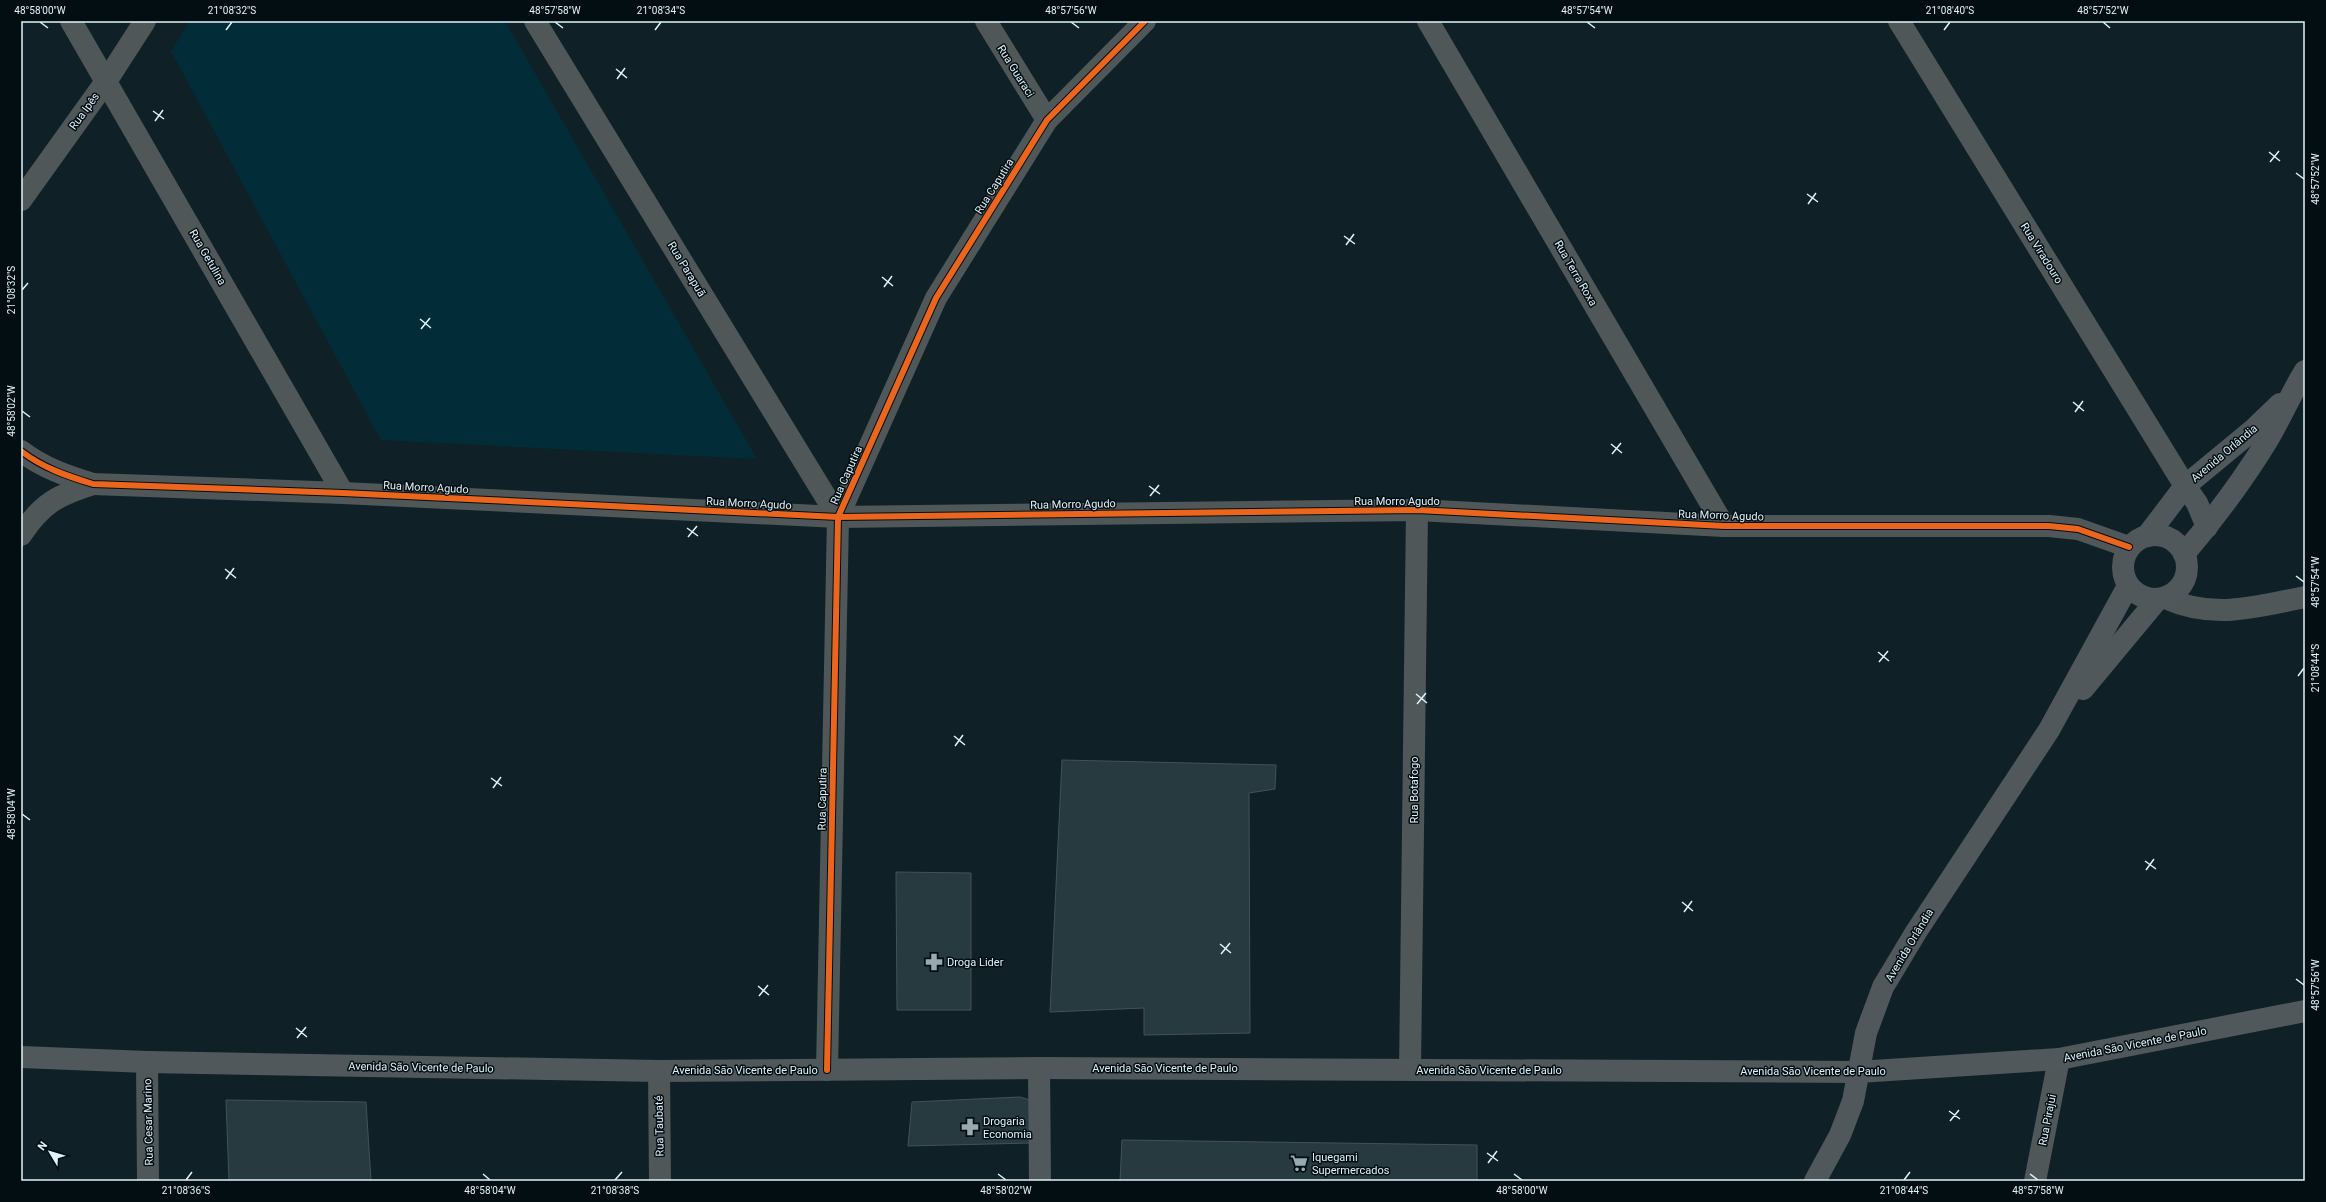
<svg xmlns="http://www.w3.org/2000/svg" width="2326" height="1202" font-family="Roboto,sans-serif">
  <rect width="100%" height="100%" fill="#0f2127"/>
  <path fill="#022d38" d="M190,21H505L757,459L381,440L171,51Z"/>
  <g fill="#273a40" stroke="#445257">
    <path d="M1062,760L1276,765L1275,789L1249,793L1250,1033L1144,1035V1008L1050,1012Z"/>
    <path d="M896,872L971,873V1010H897Z"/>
    <path d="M1020,1097L1030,1100L1031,1143L908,1146L912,1102Z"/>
    <path d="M226,1100L366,1102L371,1181H229Z"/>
    <path d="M1122,1140L1477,1145V1181H1120Z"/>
  </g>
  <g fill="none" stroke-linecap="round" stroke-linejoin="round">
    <g stroke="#505759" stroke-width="22">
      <path d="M71,21L343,493"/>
      <path d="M535,21L838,517"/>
      <path d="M986,21L1047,120"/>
      <path d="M1428,21L1724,526"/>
      <path d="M1899,21L2185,486"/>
      <path d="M21,200L107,80L145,21"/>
      <path d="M21,451C43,468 67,476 93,484L343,493L838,517L1417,510L1724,526H2049L2078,529L2129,547"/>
      <path d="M21,535C42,503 58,495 93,484"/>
      <path d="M2165,598C2214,620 2255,607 2305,597"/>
      <path d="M147,1062L148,1181"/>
      <path d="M827,1070L838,517L936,298L1047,120L1145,21"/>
      <path d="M1410,1070L1417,510"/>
      <path d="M659,1071L660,1181"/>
      <path d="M2035,1181L2059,1059"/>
    </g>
    <g stroke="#50585c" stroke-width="22">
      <path d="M2185,486L2197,503L2207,527"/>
      <circle cx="2155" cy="567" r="32"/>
      <path d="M2147,536L2185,486L2254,429L2280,404"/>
      <path d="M2184,554C2214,519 2243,480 2267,441C2281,418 2291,393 2305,371"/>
      <path d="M2083,689L2157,600"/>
      <path d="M21,1057L147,1062L659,1071L1039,1068L1858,1072L2059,1059L2305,1011"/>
      <path d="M1039,1068L1040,1181"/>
      <path d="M1815,1181L1840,1135L1853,1101L1866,1033L1883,987L1916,932L2049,730L2128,586"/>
    </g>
    <g stroke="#030e12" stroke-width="8">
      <g id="cycleway">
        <path d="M21,451C43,468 67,476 93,484L343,493L838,517L1417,510L1724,526H2049L2078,529L2129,547"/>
        <path d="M827,1070L838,517L936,298L1047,120L1145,21"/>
      </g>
    </g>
    <use href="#cycleway" stroke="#eb651d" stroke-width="6"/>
  </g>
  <path fill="none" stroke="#e1f3fa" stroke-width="1.5" d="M40,22L48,28M555,22L563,28M1071,22L1079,28M1587,22L1595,28M2103,22L2110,28M226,30L232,22M655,30L661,22M1944,30L1950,22M616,69L627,78M617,79L625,68M153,111L164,119M155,121L163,110M2269,152L2280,161M2270,162L2279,151M2296,173L2304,179M1807,194L1818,202M1808,204L1816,193M1344,236L1355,244M1346,245L1354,234M882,277L893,286M884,287L892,276M22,290L28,283M420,319L431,328M421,329L430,318M2073,402L2084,411M22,411L30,417M2075,412L2083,401M1611,444L1622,453M1612,454L1621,443M1149,486L1160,494M1150,496L1159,485M687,528L698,536M688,537L697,526M225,569L236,578M2296,576L2304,582M226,579L234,568M1878,652L1889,661M1879,662L1888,651M2298,676L2304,668M1416,694L1427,703M1417,704L1426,693M954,736L965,745M955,746L963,735M491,778L502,786M493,788L501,777M22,814L30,820M2145,861L2156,869M2146,870L2154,859M1682,902L1693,911M1684,912L1692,901M1220,944L1231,953M1221,954L1230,943M2296,979L2304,985M758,986L769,995M759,996L768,985M296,1028L307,1037M297,1038L306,1027M1949,1111L1960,1119M1950,1121L1959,1110M1487,1153L1498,1161M1488,1163L1497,1151M483,1174L490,1180M998,1174L1006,1180M1514,1174L1522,1180M2030,1174L2038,1180M186,1180L192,1172M615,1180L622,1172M1904,1180L1910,1172"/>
  <defs>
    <g id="pharmacy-bare" transform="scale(1.38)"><path d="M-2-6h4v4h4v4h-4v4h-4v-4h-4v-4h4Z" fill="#98aab0" stroke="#030e12" stroke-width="2.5" paint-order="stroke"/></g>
    <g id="supermarket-bare" transform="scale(1.38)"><path d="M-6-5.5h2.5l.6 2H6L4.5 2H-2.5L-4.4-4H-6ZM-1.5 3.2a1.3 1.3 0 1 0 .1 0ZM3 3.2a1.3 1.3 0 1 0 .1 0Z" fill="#98aab0" stroke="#030e12" stroke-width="2.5" paint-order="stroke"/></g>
  </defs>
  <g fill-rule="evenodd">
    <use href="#pharmacy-bare" x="934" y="962"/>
    <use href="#pharmacy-bare" x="970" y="1127"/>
    <use href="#supermarket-bare" x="1299" y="1163"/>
  </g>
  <g text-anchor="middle" stroke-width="3" stroke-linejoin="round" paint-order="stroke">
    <g font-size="11" fill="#e1f3fa" stroke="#030e12">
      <text transform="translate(1016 71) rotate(58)" y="4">Rua Guaraci</text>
      <text transform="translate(84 111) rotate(-54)" y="4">Rua Ipês</text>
      <text transform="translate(994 186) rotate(-58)" y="4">Rua Caputira</text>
      <text transform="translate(2042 253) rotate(58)" y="4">Rua Viradouro</text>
      <text transform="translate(208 257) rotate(60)" y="4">Rua Getulina</text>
      <text transform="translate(687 269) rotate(59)" y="4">Rua Parapuã</text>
      <text transform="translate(1576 273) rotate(60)" y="4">Rua Terra Roxa</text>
      <text transform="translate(2224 453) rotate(-40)" y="4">Avenida Orlândia</text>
      <text transform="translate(846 475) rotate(-66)" y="4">Rua Caputira</text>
      <text transform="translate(426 487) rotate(3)" y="4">Rua Morro Agudo</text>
      <text x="1397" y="505">Rua Morro Agudo</text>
      <text transform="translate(749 503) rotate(3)" y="4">Rua Morro Agudo</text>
      <text transform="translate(1073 504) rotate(-1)" y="4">Rua Morro Agudo</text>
      <text transform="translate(1721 515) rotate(2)" y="4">Rua Morro Agudo</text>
      <text transform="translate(1414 790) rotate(-90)" y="4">Rua Botafogo</text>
      <text transform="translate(822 799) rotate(-89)" y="4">Rua Caputira</text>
      <text transform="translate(1909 945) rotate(-59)" y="4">Avenida Orlândia</text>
      <text transform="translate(2135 1044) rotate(-11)" y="4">Avenida São Vicente de Paulo</text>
      <text transform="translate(421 1067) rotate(1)" y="4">Avenida São Vicente de Paulo</text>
      <text x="1165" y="1072">Avenida São Vicente de Paulo</text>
      <text x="745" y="1074">Avenida São Vicente de Paulo</text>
      <text x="1489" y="1074">Avenida São Vicente de Paulo</text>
      <text x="1813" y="1075">Avenida São Vicente de Paulo</text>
      <text transform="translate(2047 1120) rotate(-79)" y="4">Rua Pirajui</text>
      <text transform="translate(148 1122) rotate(-91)" y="4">Rua Cesar Marino</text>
      <text transform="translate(659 1126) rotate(-91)" y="4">Rua Taubaté</text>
    </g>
    <g font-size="11" fill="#e1f3fa" stroke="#030e12" text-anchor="start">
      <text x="947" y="966">Droga Lider</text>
      <text x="983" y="1125">Drogaria<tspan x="983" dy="13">Economia</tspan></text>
      <text x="1312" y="1161">Iquegami<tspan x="1312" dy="13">Supermercados</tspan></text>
    </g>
  </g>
  <rect width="2326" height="1202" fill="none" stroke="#030e12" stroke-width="44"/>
  <g transform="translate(50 1152) rotate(308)" stroke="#030e12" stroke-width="3" paint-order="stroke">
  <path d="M0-3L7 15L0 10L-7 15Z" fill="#e1f3fa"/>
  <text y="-6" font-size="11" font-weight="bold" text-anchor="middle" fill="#e1f3fa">N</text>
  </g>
  <rect x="22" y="22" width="2282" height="1158" fill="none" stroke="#e1f3fa" stroke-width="1.5"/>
  <g font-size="10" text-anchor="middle" fill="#e1f3fa">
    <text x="40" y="14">48°58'00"W</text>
    <text x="232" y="14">21°08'32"S</text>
    <text x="555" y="14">48°57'58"W</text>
    <text x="661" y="14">21°08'34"S</text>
    <text x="1071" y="14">48°57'56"W</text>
    <text x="1587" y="14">48°57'54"W</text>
    <text x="1950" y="14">21°08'40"S</text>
    <text x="2103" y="14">48°57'52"W</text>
    <text transform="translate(2315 179) rotate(-90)" y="4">48°57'52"W</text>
    <text transform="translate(11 290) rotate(-90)" y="4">21°08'32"S</text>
    <text transform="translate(11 411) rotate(-90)" y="4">48°58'02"W</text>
    <text transform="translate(2315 582) rotate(-90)" y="4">48°57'54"W</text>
    <text transform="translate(2315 668) rotate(-90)" y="4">21°08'44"S</text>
    <text transform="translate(11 814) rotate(-90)" y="4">48°58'04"W</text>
    <text transform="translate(2315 985) rotate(-90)" y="4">48°57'56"W</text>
    <text x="186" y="1194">21°08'36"S</text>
    <text x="490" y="1194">48°58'04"W</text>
    <text x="615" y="1194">21°08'38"S</text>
    <text x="1006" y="1194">48°58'02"W</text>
    <text x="1522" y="1194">48°58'00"W</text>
    <text x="1904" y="1194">21°08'44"S</text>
    <text x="2038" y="1194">48°57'58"W</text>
  </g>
</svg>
